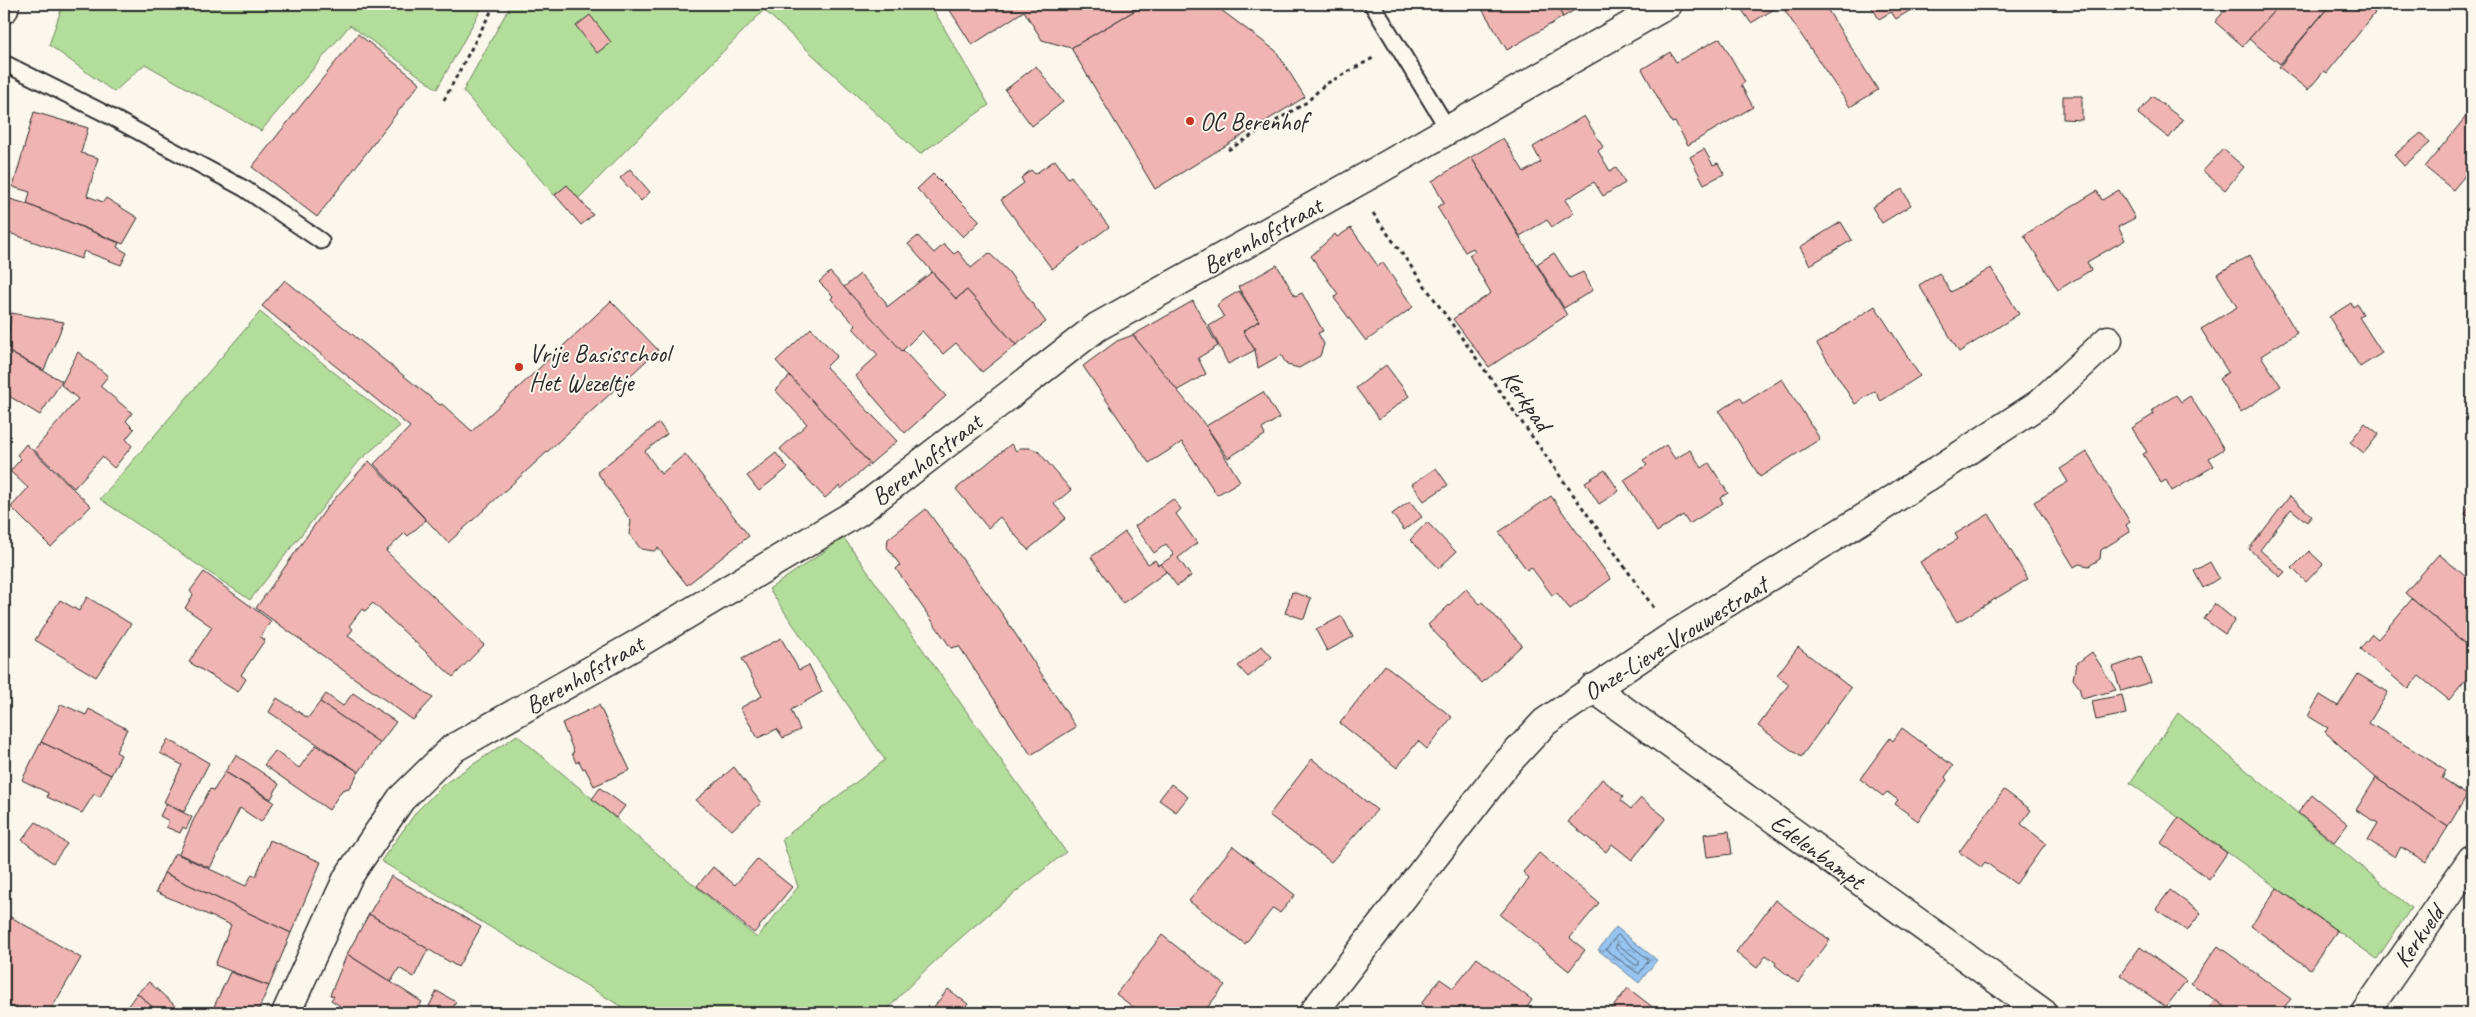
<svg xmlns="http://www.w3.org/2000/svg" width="2476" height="1017" font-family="Caveat,sans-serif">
  <defs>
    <pattern id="water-ripples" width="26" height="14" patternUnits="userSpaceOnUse" patternTransform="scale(1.25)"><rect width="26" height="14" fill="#97c4f1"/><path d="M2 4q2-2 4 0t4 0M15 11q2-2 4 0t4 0" fill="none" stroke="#7b9fc3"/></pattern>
  </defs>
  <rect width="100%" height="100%" fill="#fbf7ec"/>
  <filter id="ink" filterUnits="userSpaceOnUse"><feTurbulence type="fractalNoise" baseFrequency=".02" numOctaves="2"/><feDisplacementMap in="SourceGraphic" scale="10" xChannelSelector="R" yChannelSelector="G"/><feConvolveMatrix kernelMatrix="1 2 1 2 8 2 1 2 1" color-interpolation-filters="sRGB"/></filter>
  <g filter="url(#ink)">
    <g fill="#b3dd9a" stroke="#6f8462">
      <path d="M63,4H484L437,89L350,25L261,131L145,64L114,92L49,45Z"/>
      <path d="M511,4H930L989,105L920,154L764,10L577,200L567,187L554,195L463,91Z"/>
      <path d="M260,312L400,426L360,460L250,600L100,499Z"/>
      <path d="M844,538L1066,852C1002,903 938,952 884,1013H632L381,861L417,811L444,784L517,735L757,938L798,887L782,839L885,760L769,589Z"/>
      <path d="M2178,713L2411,908L2377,959L2130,783Z"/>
    </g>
    <path fill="url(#water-ripples)" stroke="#6c87a2" d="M1616,927L1657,960L1639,983L1598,950Z"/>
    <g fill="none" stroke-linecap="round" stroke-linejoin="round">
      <g stroke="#56687a" stroke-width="1">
        <path d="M1618,935L1649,960L1639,974L1606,950Z"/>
        <path d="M1617,944L1639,960V965H1635L1616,949Z"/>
      </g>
    </g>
    <g fill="#f0b4b2" stroke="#2b2b2b">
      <path d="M946,4H1146L1071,48L1042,40L1024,11L972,45Z"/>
      <path d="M1146,4H1213L1276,51L1305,97L1155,189L1071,48Z"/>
      <path d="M1479,4H1556L1563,17L1507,50Z"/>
      <path d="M1556,4H1585L1563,17Z"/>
      <path d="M1738,4H1824L1878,90L1850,107L1781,5L1751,23Z"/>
      <path d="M1870,4H1912L1914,8L1896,19L1891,12L1879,19Z"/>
      <path d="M2230,4H2280L2243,46L2215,22Z"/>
      <path d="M2280,4H2331L2280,64L2249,39Z"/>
      <path d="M2331,4H2364L2375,13L2327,73L2324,71L2308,90L2279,67Z"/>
      <path d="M590,15L611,42L597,53L576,26Z"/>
      <path d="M358,34L420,83L317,217L252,167Z"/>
      <path d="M1720,38L1745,82L1741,85L1753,107L1688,145L1675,122L1672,123L1642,69L1670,52L1676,62Z"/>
      <path d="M1036,66L1063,102L1032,126L1005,90Z"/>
      <path d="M2063,96H2082V120L2063,119Z"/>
      <path d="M2152,96L2183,120L2169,138L2138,114Z"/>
      <path d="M34,112L88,128L81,153L98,158L87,196L103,202L106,198L138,218L123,244L27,204L30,192L13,187Z"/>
      <path d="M2468,114L2472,117V167L2453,190L2425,167Z"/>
      <path d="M1584,116L1603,147L1598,151L1610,171L1616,167L1625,183L1603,196L1594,182L1565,200L1574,213L1552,227L1547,220L1520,236L1471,157L1503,138L1524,172L1541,162L1533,147Z"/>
      <path d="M2421,133L2430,143L2404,166L2394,155Z"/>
      <path d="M1704,149L1713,165L1718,163L1724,174L1704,184L1690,157Z"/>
      <path d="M2223,149L2244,167L2225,190L2203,171Z"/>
      <path d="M1471,157L1567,315L1489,367L1453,319L1491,293L1469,255L1475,251L1473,248L1465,252L1437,207L1444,203L1432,181Z"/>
      <path d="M1055,160L1068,178L1071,176L1109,227L1052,269L1001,200L1024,183L1021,178L1031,170L1035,174Z"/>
      <path d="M630,169L650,192L641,201L620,178Z"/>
      <path d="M933,174L980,221L963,237L917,189Z"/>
      <path d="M567,185L593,215L581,225L555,195Z"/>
      <path d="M1902,189L1911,205L1882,223L1872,207Z"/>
      <path d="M2119,190L2135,218L2118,227L2125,240L2087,262L2091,270L2058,290L2024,235L2097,191L2102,200Z"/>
      <path d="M10,199L27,204L119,243L117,247L127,253L121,265L84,251L81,259L4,231V218Z"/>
      <path d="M1841,222L1852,240L1810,265L1800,247Z"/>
      <path d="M1351,228L1378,266L1383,263L1413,307L1366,341L1334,298L1338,294L1311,256L1335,234L1337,237Z"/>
      <path d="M918,236L934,253L944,244L954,254L958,251L971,268L989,253L1008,271L1046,322L1016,345L967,290L956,299L908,244Z"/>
      <path d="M1554,253L1570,278L1583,272L1593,290L1564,308L1537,264Z"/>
      <path d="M2250,255L2297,333L2261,356L2281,386L2241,412L2219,379L2228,372L2201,329L2237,307L2217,274Z"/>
      <path d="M1277,265L1295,296L1302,293L1323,331L1318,333L1324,344L1320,356L1299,368L1287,365L1281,355L1258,368L1255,350L1243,331L1259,321L1238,287Z"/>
      <path d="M1991,268L2019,314L1959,352L1919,285L1939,273L1951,292Z"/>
      <path d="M830,272L946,396L905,433L855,376L878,355L853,328L856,326L831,299L833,296L819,282Z"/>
      <path d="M932,272L956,299L967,290L1016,345L982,372L956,343L943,354L922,331L902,351L844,287L860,274L885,301L887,307Z"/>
      <path d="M285,280L440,405L442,404L472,431L611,301L658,350L448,543L374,464L410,427L262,306Z"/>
      <path d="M1239,291L1259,321L1243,331L1255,350L1228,364L1209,326L1224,317L1217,306L1219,303Z"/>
      <path d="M1193,301L1218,346L1198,358L1206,374L1176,391L1133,335Z"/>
      <path d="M2351,303L2353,307L2357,304L2363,314L2359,317L2382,353L2360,367L2329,317Z"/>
      <path d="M1875,306L1920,376L1881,401L1875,391L1855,404L1817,344Z"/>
      <path d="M11,313L64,322L44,370L7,351Z"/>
      <path d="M811,328L837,356L826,367L897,441L870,464L776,361Z"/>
      <path d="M1133,335L1206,426L1240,481L1217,495L1182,442L1149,463L1083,366L1117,341Z"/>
      <path d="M7,351L62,381L40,415L4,393V368Z"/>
      <path d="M78,352L108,376L100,386L132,413L126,421L134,429L126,439L132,446L114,468L102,457L74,488L34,450L78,399L61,385Z"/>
      <path d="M1386,365L1409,396L1379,419L1356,388Z"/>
      <path d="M790,376L870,464L841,489L839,486L825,498L780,449L807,424L775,390Z"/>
      <path d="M1782,379L1820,439L1760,477L1719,411L1740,397L1744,403Z"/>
      <path d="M1263,392L1279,418L1262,429L1265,435L1228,458L1206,426Z"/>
      <path d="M2176,395L2181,402L2190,396L2224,449L2209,458L2214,466L2172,491L2166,480L2161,483L2143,454L2147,452L2132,428L2154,414L2152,410Z"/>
      <path d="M659,423L667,434L645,451L661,474L685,454L749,536L687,585L658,548L654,551L641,549L629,534L631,521L597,472Z"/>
      <path d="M2365,423L2379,434L2364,453L2350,442Z"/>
      <path d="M26,444L91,506L51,547L11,507L28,488L10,471L21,459L17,455Z"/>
      <path d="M1011,444L1016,451L1020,448H1030L1038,451L1071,490L1054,504L1066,518L1028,550L1000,517L988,528L956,489Z"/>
      <path d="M1666,445L1675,459L1690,450L1702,468L1709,463L1728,493L1720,498L1723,503L1689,524L1683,515L1657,532L1624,480L1647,465L1643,460Z"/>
      <path d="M2087,452L2130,522L2126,525L2130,532L2101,550L2100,559L2089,566L2079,564L2074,567L2034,502L2068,482L2060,469Z"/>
      <path d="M776,453L788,468L759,491L747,476Z"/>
      <path d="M369,461L426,520L408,536L405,533L386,551L484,645L453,677L373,603L365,611L362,609L349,626L353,629L348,636L433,698L413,720L256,608L328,506Z"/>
      <path d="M1436,468L1448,485L1424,501L1412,484Z"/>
      <path d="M1605,470L1619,491L1599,504L1585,482Z"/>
      <path d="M1551,496L1611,579L1570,609L1557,593L1552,595L1531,567L1527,570L1499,532Z"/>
      <path d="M2290,496L2312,516L2307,522L2291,509L2260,550L2285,572L2280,577L2249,549Z"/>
      <path d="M1173,499L1181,509L1176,514L1197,543L1178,558L1191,576L1177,586L1161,564L1174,555L1166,544L1154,553L1135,526Z"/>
      <path d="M1410,501L1422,517L1404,530L1392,514Z"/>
      <path d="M2472,501V518L2465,514Z"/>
      <path d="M926,509L1003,615L1076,727L1031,755L959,646L951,648L896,569L900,565L887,547L888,539Z"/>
      <path d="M1989,514L2028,579L1957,622L1920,562L1958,539L1955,534Z"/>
      <path d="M1427,522L1456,552L1439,568L1410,540Z"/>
      <path d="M1125,532L1148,564L1155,560L1158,565L1161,564L1166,572L1123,603L1091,557Z"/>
      <path d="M2309,551L2323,564L2306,582L2292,568Z"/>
      <path d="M2439,554L2472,582V649L2405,593Z"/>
      <path d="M2210,562L2219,578L2203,588L2194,571Z"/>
      <path d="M204,572L271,621L260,637L265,640L241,675L246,679L238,692L189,662L212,627L185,608L193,595L190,591Z"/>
      <path d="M1466,589L1480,604L1482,602L1522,645L1482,683L1428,625Z"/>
      <path d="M1292,592L1311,598L1304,619L1285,613Z"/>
      <path d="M87,597L131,624L96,677L35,640L60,600L79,611Z"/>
      <path d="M2412,599L2472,649V672L2449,700L2419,676L2408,689L2360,649L2372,634L2378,639Z"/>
      <path d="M2215,604L2235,620L2225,634L2204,619Z"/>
      <path d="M1342,616L1353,637L1327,651L1316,630Z"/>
      <path d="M781,638L799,670L809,665L822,692L791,710L800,730L783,738L777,729L758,738L740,708L762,696L742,659Z"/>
      <path d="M1262,646L1272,657L1248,677L1238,666Z"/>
      <path d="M1798,647L1851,688L1801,757L1758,726L1789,684L1777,675Z"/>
      <path d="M2092,652L2116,690L2082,699L2079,687L2073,679L2076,664Z"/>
      <path d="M2141,657L2151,682L2121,691L2113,667Z"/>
      <path d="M1385,665L1452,717L1427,749L1418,741L1397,768L1340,723Z"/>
      <path d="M2358,674L2388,692L2369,723L2446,770L2442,779L2467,795L2448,827L2376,778L2325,732L2328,728L2308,716L2320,695L2338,706Z"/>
      <path d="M353,693L396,722L380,743L320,702L326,694L343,706Z"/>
      <path d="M2122,695L2126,714L2096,720L2092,701Z"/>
      <path d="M277,698L308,718L320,702L380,743L359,772L269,712Z"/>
      <path d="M61,704L86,715L89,709L127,729L116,752L121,755L111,775L41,742Z"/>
      <path d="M599,705L630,770L594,786L585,768L583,769L579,761L576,763L572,753L574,752L562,723Z"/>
      <path d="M1902,728L1953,766L1945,777L1947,780L1918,821L1895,804L1898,800L1887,792L1883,796L1860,779L1890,738L1893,741Z"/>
      <path d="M168,739L209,763L184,812L164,802L182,765L160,753Z"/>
      <path d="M41,742L111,775L100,797L94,794L82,813L47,797L48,793L22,780Z"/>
      <path d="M316,745L359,772L349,788L342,790L329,810L264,765L275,751L299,768Z"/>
      <path d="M236,755L279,784L271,799L225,772Z"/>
      <path d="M1312,759L1377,810L1331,862L1269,815Z"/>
      <path d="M734,767L761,803L732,830L696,800Z"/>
      <path d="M225,772L274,802L261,822L240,808L210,868L179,854L193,821L210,789L214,790Z"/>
      <path d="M2376,778L2448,827L2426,862L2401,847L2395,857L2368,840L2378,823L2356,810Z"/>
      <path d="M1602,779L1623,796L1621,801L1631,809L1641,798L1666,818L1632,860L1612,844L1606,852L1568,822Z"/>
      <path d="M1171,784L1188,797L1176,812L1159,800Z"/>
      <path d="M600,788L625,806L616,818L592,799Z"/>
      <path d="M2004,790L2031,810L2021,824L2046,843L2016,884L1985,862L1981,867L1959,852Z"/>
      <path d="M2312,795L2348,824L2334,842L2298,813Z"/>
      <path d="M166,804L192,817L186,829L183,827L180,833L166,827L169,821L160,816Z"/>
      <path d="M2179,817L2227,853L2209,879L2161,843Z"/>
      <path d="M36,822L67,844L53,863L22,840Z"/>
      <path d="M1729,831L1732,854L1707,857L1704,834Z"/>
      <path d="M270,840L321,862L291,933L164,873L175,853L246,886L252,874L256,876Z"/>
      <path d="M1233,846L1295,895L1280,913L1273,908L1245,944L1189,901Z"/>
      <path d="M1539,853L1599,903L1570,938L1585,950L1569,971L1500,915L1529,879L1523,872Z"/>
      <path d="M757,859L792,887L754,933L697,886L713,867L735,885Z"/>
      <path d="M164,873L291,933L269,986L215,965L231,925L156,892Z"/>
      <path d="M391,876L481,927L458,967L369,914Z"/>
      <path d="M2277,888L2337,931L2310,969L2251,926Z"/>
      <path d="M2170,890L2201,913L2187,931L2156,909Z"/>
      <path d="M1775,900L1830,940L1798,983L1775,965L1776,963L1766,955L1757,968L1736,952Z"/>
      <path d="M369,914L428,949L414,977L399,968L391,982L347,954Z"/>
      <path d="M11,917L81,958L49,1013H23L4,1002V929Z"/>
      <path d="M1162,935L1225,985L1203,1013H1141L1116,994Z"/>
      <path d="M2218,946L2291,999L2279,1013H2233L2191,983Z"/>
      <path d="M2140,947L2186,981L2166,1007L2120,975Z"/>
      <path d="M347,954L422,1002L415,1013H351L331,1000L334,996L330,995Z"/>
      <path d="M1477,958L1532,1000L1523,1013H1434L1421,1004L1440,979L1453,988Z"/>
      <path d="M230,972L269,986L257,1013H211Z"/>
      <path d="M149,982L183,1013H159L137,993Z"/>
      <path d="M1628,988L1660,1013H1608Z"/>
      <path d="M948,989L968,1004L960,1013H929Z"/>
      <path d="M437,991L456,1002L450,1013H441L429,1006Z"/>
      <path d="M137,993L159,1013H123Z"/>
      <path d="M2215,1000L2233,1013H2205Z"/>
    </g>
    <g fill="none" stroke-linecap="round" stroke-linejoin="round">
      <g stroke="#2b2b2b" stroke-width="19">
        <g id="lane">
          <path d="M1372,4L1448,129"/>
          <path d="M4,63L100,111L245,189L321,241"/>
        </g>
      </g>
      <g stroke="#2b2b2b" stroke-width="31">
        <g id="street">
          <path d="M4,9L5,4"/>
          <path d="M1593,688L2043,1013"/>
          <path d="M286,1013L348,877L401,799L452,749L634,646L858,512L1097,327L1373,173L1668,4"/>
          <path d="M1313,1013L1507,763L1545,722L1674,635L1874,512L2039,404L2108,340"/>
          <path d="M2365,1013L2472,859"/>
        </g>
      </g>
      <g stroke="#2b2b2b" stroke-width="3" stroke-dasharray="4 4" stroke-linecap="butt">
        <path d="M444,100L495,4"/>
        <path d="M1228,150L1307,102L1324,85L1373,58"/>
        <path d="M1373,213L1654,608"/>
      </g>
      <use href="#lane" stroke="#fbf7ec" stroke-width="15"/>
      <use href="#street" stroke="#fbf7ec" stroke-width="28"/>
    </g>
  </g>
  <g fill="#c8321e" stroke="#fbf7ec" stroke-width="2">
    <circle cx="1190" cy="121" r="5"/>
    <circle cx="519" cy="367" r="5"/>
  </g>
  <g text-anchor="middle" stroke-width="4" stroke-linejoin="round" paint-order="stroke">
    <g font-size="25" fill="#2b2b2b" stroke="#fbf7ec" text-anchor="start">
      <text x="1200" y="130">OC Berenhof</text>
      <text x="529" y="362">Vrije Basisschool<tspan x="529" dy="29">Het Wezeltje</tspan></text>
    </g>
    <g font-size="25" fill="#2b2b2b" stroke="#fbf7ec">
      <text transform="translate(1262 235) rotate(-29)" y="9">Berenhofstraat</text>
      <text transform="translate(1527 400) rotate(55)" y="9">Kerkpad</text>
      <text transform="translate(926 459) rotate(-38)" y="9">Berenhofstraat</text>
      <text transform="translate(1675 638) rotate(-32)" y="9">Onze-Lieve-Vrouwestraat</text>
      <text transform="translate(584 674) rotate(-30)" y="9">Berenhofstraat</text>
      <text transform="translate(1818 851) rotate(36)" y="9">Edelenbampt</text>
      <text transform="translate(2418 936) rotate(-55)" y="9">Kerkveld</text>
    </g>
  </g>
  <rect width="2476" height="1017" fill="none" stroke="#fbf7ec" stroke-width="20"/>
  <rect x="10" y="10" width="2456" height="997" fill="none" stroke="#2b2b2b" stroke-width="2" filter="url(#ink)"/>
</svg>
